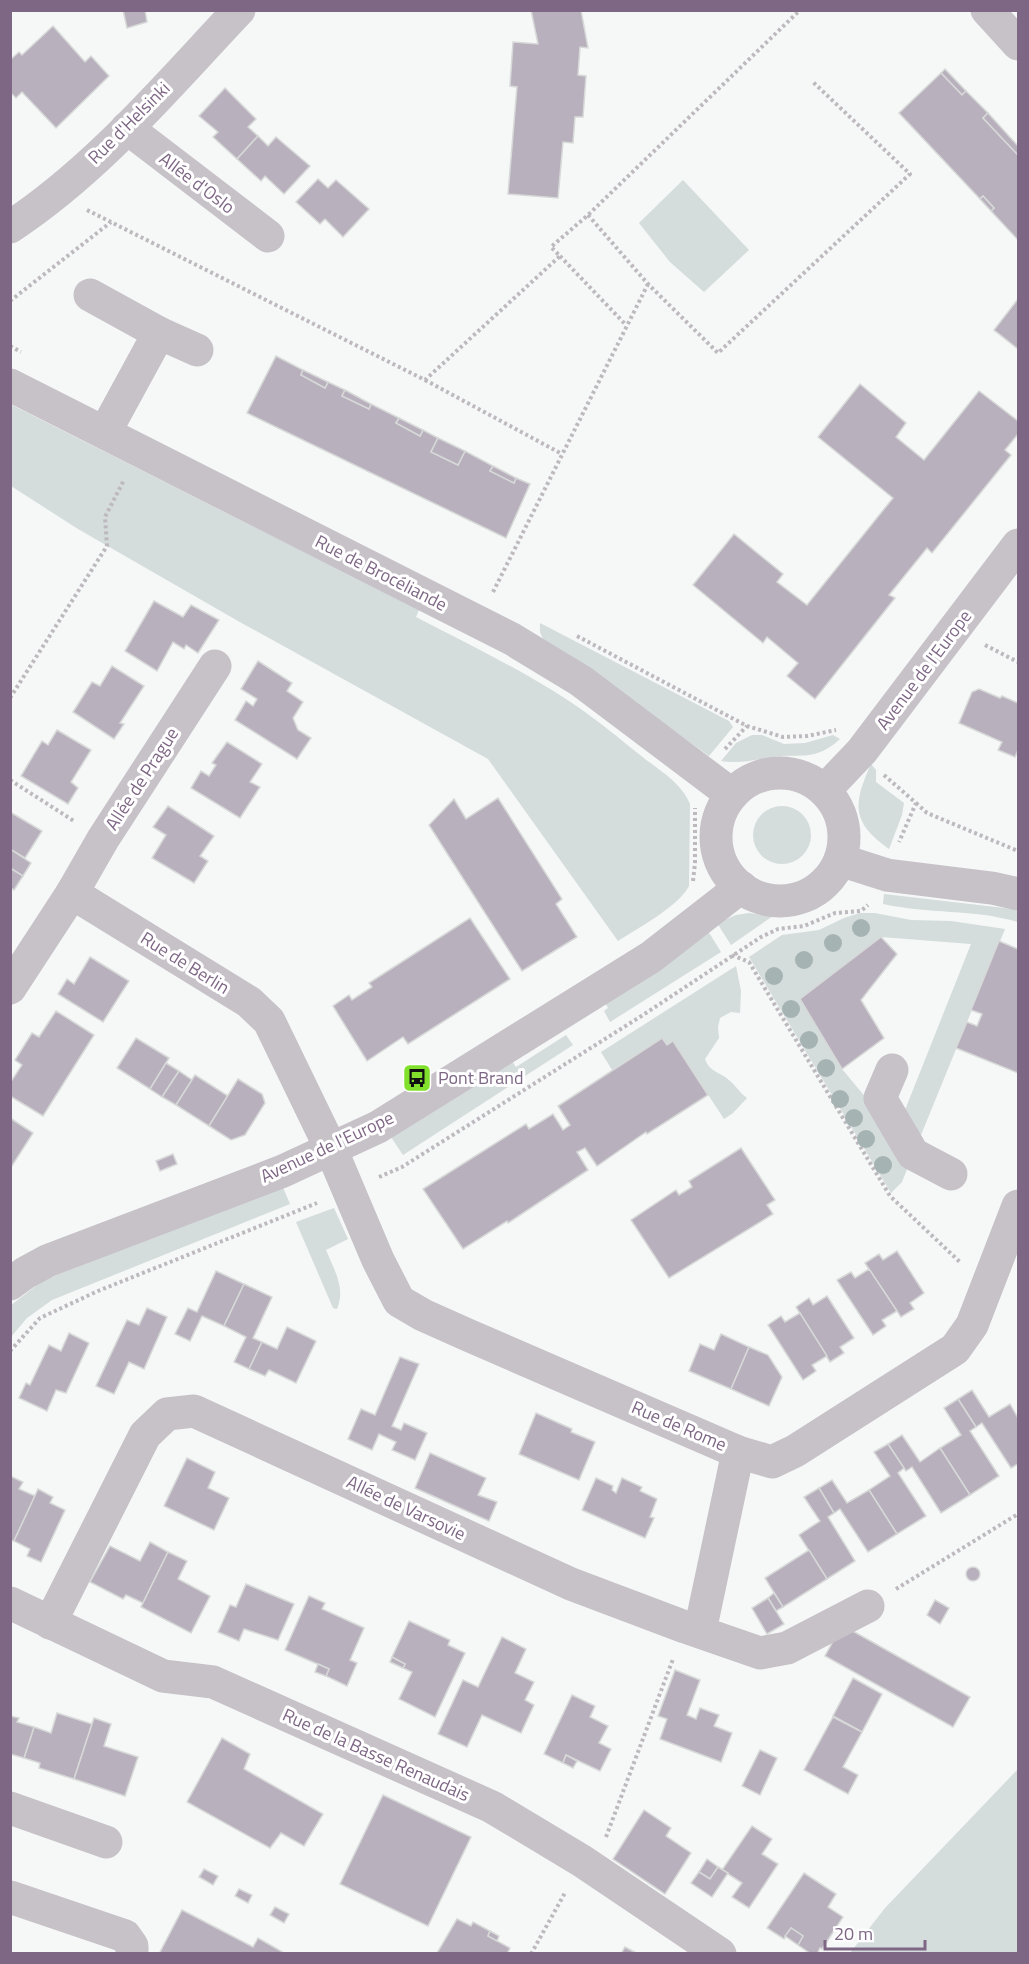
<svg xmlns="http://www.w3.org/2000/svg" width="1029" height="1964" font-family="'Titillium Web',sans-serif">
  <rect width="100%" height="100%" fill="#f5f8f6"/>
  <g fill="#d4dcdc">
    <path d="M683,180L749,250L704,292L670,262L639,223Z"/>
    <path d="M10,404L419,610L416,617C468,644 520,669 569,701C595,718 620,739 645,759C661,771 682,784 690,804L689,886C679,906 638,928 618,941L488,759L238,621L78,529L11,486Z"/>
    <path d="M540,623L729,721L733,727L709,756L591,671L543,639L540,632Z"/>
    <path d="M752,735H762L784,744L805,743L833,735L840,739C815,762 801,753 773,757C754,760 740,764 721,761L736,743Z"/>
    <path d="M871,764L876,770V782L904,803L902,815L889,849C851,822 853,804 871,764Z"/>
    <circle cx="782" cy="835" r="29"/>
    <path d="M884,894L1013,909L1018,910V922C974,909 928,914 883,904Z"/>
    <path d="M749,913L773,916L731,945L717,923L736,915Z"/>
    <path d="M860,913H875L911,920L951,921L1005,929L921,1135L903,1115L971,944L881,937L800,999L842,1069L913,1154L902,1182L891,1193L749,957L782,935L819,930L844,918Z"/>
    <path d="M708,931L721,952L610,1022L604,1011L608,1008L604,1001Z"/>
    <path d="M736,966L741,991L740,1013L731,1012L720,1018L718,1027L719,1038L705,1059C710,1073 721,1072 730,1081C736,1086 740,1093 747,1098L733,1113L724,1119L673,1041L667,1045L662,1038L612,1070L601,1052Z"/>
    <path d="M566,1035L573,1045L403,1155L391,1137L512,1061L516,1067Z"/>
    <path d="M282,1185L290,1204L52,1300L27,1318L11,1337L10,1306L42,1281Z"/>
    <path d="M334,1208L348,1239L326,1250C334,1270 346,1288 337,1309L333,1308L296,1222Z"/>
    <path d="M1018,1769V1953H850L885,1908Z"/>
  </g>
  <g fill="#b9b0bd" stroke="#d7d9d8" stroke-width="1.5">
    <path d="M123,10H145L147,22L127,28Z"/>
    <path d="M531,10H581L588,48L580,47L578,75L586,76L583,117H575L573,143L563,142L558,198L508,194L517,87L510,86L513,42L538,44Z"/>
    <path d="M53,26L85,62L91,56L109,76L56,128L22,92L16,98L10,92V60L19,52L22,55Z"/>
    <path d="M945,69L966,91L962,95L941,73Z"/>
    <path d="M941,73L962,95L966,91L988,113L983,118L1018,155V240L991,211L994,208L983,196L980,199L899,113Z"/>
    <path d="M225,88L256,119L248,127L258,136L237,159L213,137L218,132L199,116Z"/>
    <path d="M988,113L1018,146V155L983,118Z"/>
    <path d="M258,136L268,146L276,137L310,166L284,194L265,176L261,181L237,159Z"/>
    <path d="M318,179L328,188L336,180L369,209L343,237L325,219L320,224L296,202Z"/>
    <path d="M983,196L994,208L991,211L980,199Z"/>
    <path d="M1018,299V349L994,330Z"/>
    <path d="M276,356L303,370L301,375L325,388L328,382L345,390L342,396L369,409L371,404L399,418L396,423L420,436L423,430L438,438L431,452L458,465L465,451L493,466L490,471L514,483L516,478L530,484L506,538L247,413Z"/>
    <path d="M303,370L328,382L325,388L301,375Z"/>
    <path d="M860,384L906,423L896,437L924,460L979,391L1018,421V434L1005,450L1011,455L932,553L927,548L889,595L895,598L815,699L787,676L798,663L767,637L763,643L693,585L734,534L783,574L777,582L807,605L893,498L818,437Z"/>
    <path d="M345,390L371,404L369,409L342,396Z"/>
    <path d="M399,418L423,430L420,436L396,423Z"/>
    <path d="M438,438L465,451L458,465L431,452Z"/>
    <path d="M493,466L516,478L514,483L490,471Z"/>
    <path d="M154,601L183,617L191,605L219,620L198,653L186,645L184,649L173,642L157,671L125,651Z"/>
    <path d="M258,661L292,683L287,691L303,702L293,718L298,730L311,738L297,759L235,720L246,701L253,706L257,699L241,689Z"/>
    <path d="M112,666L144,686L120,723L124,724L114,739L73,712L92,682L100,686Z"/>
    <path d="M979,689L1000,698L1002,696L1018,703V750L1015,757L998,750L1002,742L959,723L972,692Z"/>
    <path d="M57,730L91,750L71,782L78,788L68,804L21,776L42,741L48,745Z"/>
    <path d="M227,742L262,764L250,782L260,787L240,818L191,788L201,771L209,776L216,765L212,763Z"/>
    <path d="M498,798L562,899L556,904L577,937L522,971L429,825L454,799L466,819Z"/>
    <path d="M168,806L214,836L200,856L208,861L194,883L152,858L166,835L153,827Z"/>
    <path d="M10,812L42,831L25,858L10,849Z"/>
    <path d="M10,849L31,863L23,876L10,868Z"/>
    <path d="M10,868L23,876L14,890L10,887Z"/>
    <path d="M470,918L510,979L408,1044L403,1037L367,1061L333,1006L349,995L352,1000L372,987L369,983Z"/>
    <path d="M881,937L897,954L861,1000L884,1038L842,1069L800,999Z"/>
    <path d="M999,941L1018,949V1073L956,1048L967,1022L977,1026L982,1014L971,1010Z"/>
    <path d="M90,957L129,981L103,1022L58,994L67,979L74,984Z"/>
    <path d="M56,1011L94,1035L43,1116L10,1096V1083L22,1065L15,1060L32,1033L39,1037Z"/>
    <path d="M136,1038L169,1058L150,1089L117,1068Z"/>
    <path d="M662,1038L667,1045L673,1041L708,1095L647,1134L646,1132L597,1166L585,1148L577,1152L588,1170L508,1223L507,1221L463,1249L423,1189L526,1124L529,1129L553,1114L563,1130L570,1125L558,1106Z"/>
    <path d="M166,1063L179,1071L162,1097L150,1089Z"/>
    <path d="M179,1071L192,1080L176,1105L162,1097Z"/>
    <path d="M195,1075L228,1096L209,1126L176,1105Z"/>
    <path d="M238,1079L262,1094L265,1103L245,1135L231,1140L209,1126Z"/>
    <path d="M10,1118L33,1133L10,1169Z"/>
    <path d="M741,1148L775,1200L767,1205L773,1214L669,1278L631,1220L676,1190L679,1195L692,1187L689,1181Z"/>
    <path d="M173,1154L177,1164L160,1171L156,1161Z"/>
    <path d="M897,1251L924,1293L910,1303L914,1309L901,1317L865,1263L879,1254L883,1260Z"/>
    <path d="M869,1269L897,1311L882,1320L886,1326L873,1335L837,1280L851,1272L855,1278Z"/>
    <path d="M216,1271L244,1284L224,1326L202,1316L190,1341L175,1334L188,1308L197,1312Z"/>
    <path d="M244,1284L272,1297L253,1338L262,1342L249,1369L234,1362L246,1337L224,1326Z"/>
    <path d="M827,1296L854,1338L840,1347L844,1353L830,1362L796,1307L809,1298L813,1305Z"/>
    <path d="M147,1308L167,1317L144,1369L129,1362L114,1394L96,1386L127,1320L139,1325Z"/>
    <path d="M800,1313L827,1356L812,1365L816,1371L803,1380L768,1325L781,1316L785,1322Z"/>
    <path d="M287,1327L316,1341L296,1383L269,1370L265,1376L249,1369L262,1342L277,1349Z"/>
    <path d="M69,1333L89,1343L66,1393L56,1390L47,1411L19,1398L26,1383L30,1385L49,1345L61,1351Z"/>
    <path d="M721,1334L749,1347L731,1389L689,1371L700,1344L714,1350Z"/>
    <path d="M749,1347L768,1355L782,1377L769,1406L731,1389Z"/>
    <path d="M400,1357L419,1364L392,1426L401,1430L404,1423L427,1433L415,1460L392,1450L396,1442L379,1434L372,1450L348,1439L361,1409L375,1415Z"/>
    <path d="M972,1390L989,1417L1010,1404L1018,1418V1464L1011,1468L982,1423L976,1427L958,1399Z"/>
    <path d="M958,1399L976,1427L970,1431L999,1476L970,1495L940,1448L961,1435L944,1408Z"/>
    <path d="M536,1413L572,1429L571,1432L595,1442L579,1480L519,1454Z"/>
    <path d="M902,1435L920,1462L940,1448L970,1495L941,1513L912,1467L906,1471L888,1444Z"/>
    <path d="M888,1444L904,1468L898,1473L926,1516L897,1534L869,1490L890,1476L874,1452Z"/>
    <path d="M430,1453L486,1478L478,1495L497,1502L489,1521L415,1488Z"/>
    <path d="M187,1458L215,1472L208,1488L229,1498L214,1530L164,1506Z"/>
    <path d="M10,1476L23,1482L19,1489L35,1496L14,1541L10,1540Z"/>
    <path d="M596,1478L613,1486L612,1490L616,1493L622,1478L642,1487L640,1491L657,1499L650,1517L654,1518L645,1538L582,1510Z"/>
    <path d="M832,1480L847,1503L869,1490L897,1534L868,1552L840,1509L834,1513L819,1488Z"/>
    <path d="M819,1488L834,1513L828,1517L855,1561L827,1579L799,1535L820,1521L804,1497Z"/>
    <path d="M38,1489L53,1497L50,1503L65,1510L41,1562L27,1556L30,1549L14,1541Z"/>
    <path d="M150,1542L168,1552L143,1603L126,1595L123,1599L90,1582L110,1546L140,1561Z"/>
    <path d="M809,1550L827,1579L783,1607L765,1578Z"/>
    <path d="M168,1552L187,1561L178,1579L210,1596L191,1633L141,1607Z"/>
    <circle cx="973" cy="1574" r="7"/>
    <path d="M246,1584L294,1604L278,1640L244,1629L239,1641L218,1632L230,1605L236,1607Z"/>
    <path d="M774,1593L783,1607L776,1611L768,1598Z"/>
    <path d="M309,1596L325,1603L322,1609L364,1628L350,1660L357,1663L347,1686L326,1676L329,1669L285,1650Z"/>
    <path d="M768,1598L784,1624L767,1634L752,1608Z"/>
    <path d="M935,1600L949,1608L940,1624L927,1615Z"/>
    <path d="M409,1621L450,1640L448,1645L465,1653L435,1717L399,1699L412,1672L403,1668L405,1664L392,1657Z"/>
    <path d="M842,1625L970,1697L953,1727L825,1656Z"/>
    <path d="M502,1637L526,1649L515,1673L534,1682L525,1700L534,1705L521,1733L482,1715L467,1747L438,1734L463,1680L478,1687Z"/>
    <path d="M392,1657L405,1664L403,1668L390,1662Z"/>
    <path d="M318,1664L329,1669L326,1676L315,1672Z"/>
    <path d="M675,1670L700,1680L687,1715L696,1719L700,1708L719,1715L714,1726L732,1733L721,1762L660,1739L667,1719L658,1716Z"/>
    <path d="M853,1678L882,1694L862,1732L833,1716Z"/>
    <path d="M572,1695L595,1706L590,1717L608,1726L599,1743L611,1749L600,1771L566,1755L563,1763L544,1754Z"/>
    <path d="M57,1713L92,1724L74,1779L39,1768L40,1763L24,1758L34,1727L51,1733Z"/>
    <path d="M10,1716L19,1718L17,1722L34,1727L24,1758L10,1754Z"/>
    <path d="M833,1717L862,1732L843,1767L858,1775L848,1794L804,1770Z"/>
    <path d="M94,1718L111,1724L104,1746L138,1757L125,1796L74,1779Z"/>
    <path d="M222,1738L250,1754L244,1769L323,1814L304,1846L281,1833L270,1848L187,1802Z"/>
    <path d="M760,1750L777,1758L760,1795L742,1786Z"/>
    <path d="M566,1755L577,1761L573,1768L563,1763Z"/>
    <path d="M383,1795L471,1837L428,1926L340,1884Z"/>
    <path d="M644,1810L671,1828L666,1836L691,1853L665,1894L613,1859Z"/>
    <path d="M752,1826L772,1839L762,1854L778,1864L749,1908L732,1897L742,1883L722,1870Z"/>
    <path d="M707,1859L718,1867L710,1879L699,1872Z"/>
    <path d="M718,1867L728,1873L712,1897L691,1883L699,1872L710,1879Z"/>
    <path d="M204,1869L218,1876L213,1885L199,1877Z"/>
    <path d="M804,1873L836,1894L828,1907L843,1917L822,1949L820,1948L817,1954H811L798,1945L803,1936L791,1928L784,1939L767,1928Z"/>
    <path d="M239,1889L252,1895L248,1903L235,1896Z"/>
    <path d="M275,1907L289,1914L284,1923L270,1915Z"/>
    <path d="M182,1910L253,1947L258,1938L286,1954H159Z"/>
    <path d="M457,1919L471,1926L473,1922L490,1931L488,1936L510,1948L507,1954L437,1953Z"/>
    <path d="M791,1928L803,1936L798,1945L785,1936Z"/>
    <path d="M490,1931L499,1936L497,1941L488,1936Z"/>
    <path d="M625,1947L638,1954H621Z"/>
  </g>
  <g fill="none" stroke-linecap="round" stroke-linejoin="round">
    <g stroke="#bdb9bf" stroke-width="4" stroke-dasharray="3 3" stroke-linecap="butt">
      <path d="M87,210L425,380L560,256L551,247L588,215L800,10"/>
      <path d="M588,215L648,284L718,353L910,174L813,82"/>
      <path d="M560,256L626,325"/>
      <path d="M10,301L111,222"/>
      <path d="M10,346L21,352"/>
      <path d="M425,380L562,454"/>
      <path d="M493,592L648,284"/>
      <path d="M577,636L747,726L783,737L807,736L836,730"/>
      <path d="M985,645L1018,662"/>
      <path d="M10,698L107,546L105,517L124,480"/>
      <path d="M725,749L747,726"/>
      <path d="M884,775L916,803L899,842"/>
      <path d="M10,780L74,821"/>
      <path d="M916,803L927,813L1018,851"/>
      <path d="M693,881L695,863V808"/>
      <path d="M732,955L749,962L890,1196L961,1263"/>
      <path d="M379,1177L402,1167L643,1015L761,937L778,929L804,926L835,913L861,911L868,905"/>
      <path d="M10,1351L40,1318L98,1291L317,1203"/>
      <path d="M896,1589L1018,1514"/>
      <path d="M606,1837L673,1659"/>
      <path d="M531,1954L566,1891"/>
    </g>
    <g stroke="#c7c1c8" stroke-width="33">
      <path d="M987,10L1018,44"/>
      <path d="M127,128L268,236"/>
      <path d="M10,227C98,169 167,86 239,10"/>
      <path d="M90,295L159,333L105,432"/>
      <path d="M159,333L197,350"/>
      <path d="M10,385L512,639L581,681L731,794"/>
      <circle cx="780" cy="837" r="64"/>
      <path d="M825,790L862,751L1018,545"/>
      <path d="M840,860L887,875L992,888L1018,894"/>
      <path d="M72,893L249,1002L269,1021L331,1149L378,1260L399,1301L423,1315L470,1336L738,1452L772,1462L795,1451L955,1349L972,1325L1018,1206"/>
      <path d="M10,988L72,893L103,839L215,666"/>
      <path d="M892,1070L880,1098L913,1154L951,1174"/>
      <path d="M10,1284L25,1273L47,1261L283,1171L378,1127L651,957L741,887"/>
      <path d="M10,1603L163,1676L213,1682L492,1807L582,1861L720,1954"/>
      <path d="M50,1623L145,1435L167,1414L194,1411L571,1584L685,1627L760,1653L787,1648L868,1606"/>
      <path d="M700,1631L738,1452"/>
      <path d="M10,1808L106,1842"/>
      <path d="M10,1897L125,1936L132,1946V1954"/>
    </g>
  </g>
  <g fill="#a6b3b3">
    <circle cx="861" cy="928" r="9"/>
    <circle cx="833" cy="943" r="9"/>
    <circle cx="804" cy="960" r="9"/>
    <circle cx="774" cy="976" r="9"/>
    <circle cx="791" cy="1009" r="9"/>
    <circle cx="809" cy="1040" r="9"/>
    <circle cx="826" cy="1068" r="9"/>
    <circle cx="840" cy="1099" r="9"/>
    <circle cx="854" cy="1118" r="9"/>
    <circle cx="866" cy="1139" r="9"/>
    <circle cx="883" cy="1165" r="9"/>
  </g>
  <defs>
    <g id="bus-square" transform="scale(1.5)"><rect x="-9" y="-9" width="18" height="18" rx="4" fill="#80e02c" stroke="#fff"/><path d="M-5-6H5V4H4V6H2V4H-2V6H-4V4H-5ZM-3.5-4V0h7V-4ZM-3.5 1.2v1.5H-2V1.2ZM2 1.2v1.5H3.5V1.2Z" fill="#111"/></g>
  </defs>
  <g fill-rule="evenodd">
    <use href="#bus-square" x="417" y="1078"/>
  </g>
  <g text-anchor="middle" stroke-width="6" stroke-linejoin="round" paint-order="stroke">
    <g font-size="18" fill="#7e6785" stroke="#fff">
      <text transform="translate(129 123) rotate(-45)" y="6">Rue d'Helsinki</text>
      <text transform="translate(197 183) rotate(37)" y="6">Allée d'Oslo</text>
      <text transform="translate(381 573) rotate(27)" y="6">Rue de Brocéliande</text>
      <text transform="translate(924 670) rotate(-53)" y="6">Avenue de l'Europe</text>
      <text transform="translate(142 779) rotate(-57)" y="6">Allée de Prague</text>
      <text transform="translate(185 963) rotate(32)" y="6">Rue de Berlin</text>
      <text transform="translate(327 1147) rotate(-25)" y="6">Avenue de l'Europe</text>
      <text transform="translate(679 1426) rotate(23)" y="6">Rue de Rome</text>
      <text transform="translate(406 1508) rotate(25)" y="6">Allée de Varsovie</text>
      <text transform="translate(376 1755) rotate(24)" y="6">Rue de la Basse Renaudais</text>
    </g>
    <g font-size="18" fill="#7e6785" stroke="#fff" text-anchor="start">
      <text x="438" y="1084">Pont Brand</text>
    </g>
  </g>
  <rect width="1029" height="1964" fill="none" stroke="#7e6785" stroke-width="24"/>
  <path d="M825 1940v9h100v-9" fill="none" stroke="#7e6785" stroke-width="3"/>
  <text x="834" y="1940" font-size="18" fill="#7e6785" stroke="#ffffff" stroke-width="4.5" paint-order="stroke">20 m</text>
</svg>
